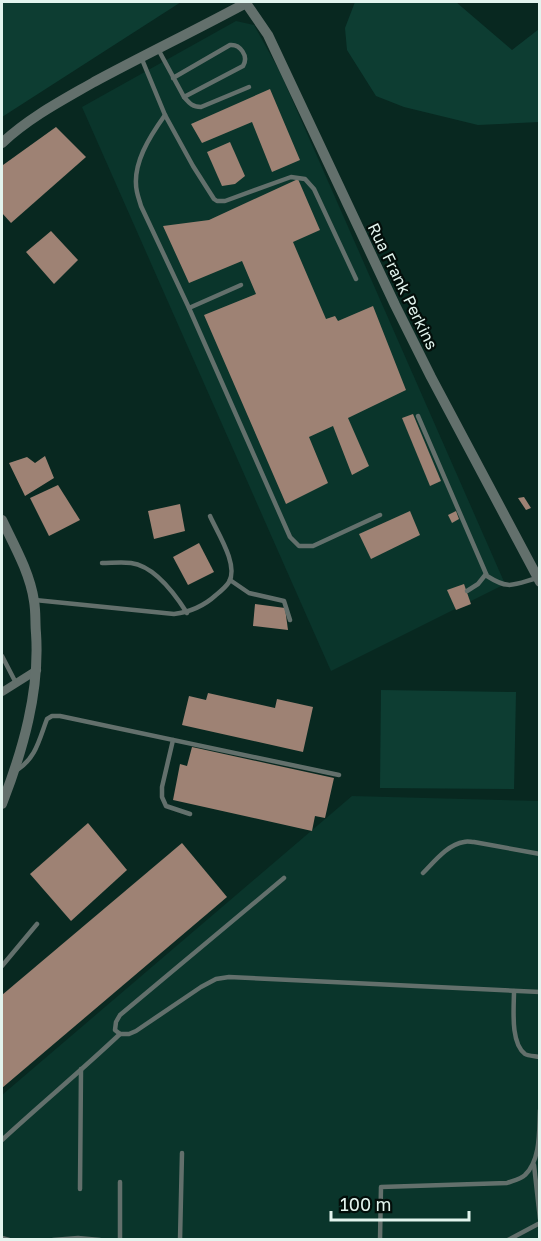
<svg xmlns="http://www.w3.org/2000/svg" width="541" height="1241" font-family="'Golos Text',sans-serif">
  <rect width="100%" height="100%" fill="#082820"/>
  <g fill="#0a352b">
    <path d="M236,21L254,25L280,72L505,584L331,671L82,107Z"/>
    <path d="M352,796L539,801V1239H2V1095Z"/>
  </g>
  <g fill="#0d3d32">
    <path d="M2,2H181L2,117Z"/>
    <path d="M355,2H456L512,50L539,29V122L478,125L404,107L376,96L347,50L345,28Z"/>
    <path d="M381,690L516,692L514,789L380,788Z"/>
  </g>
  <g fill="#9e8274">
    <path d="M270,89L300,160L272,172L252,122L202,143L191,124Z"/>
    <path d="M56,127L86,157L11,223L2,213V169L3,165Z"/>
    <path d="M230,142L245,176L235,184L222,186L207,152Z"/>
    <path d="M298,179L320,230L293,242L326,319L335,316L338,321L373,306L406,390L348,418L369,466L352,475L333,426L309,437L328,483L286,504L204,315L256,294L242,261L189,283L163,226L209,220Z"/>
    <path d="M51,231L78,260L54,284L26,252Z"/>
    <path d="M413,414L441,481L430,486L402,418Z"/>
    <path d="M45,456L54,478L25,496L9,463L27,457L35,463Z"/>
    <path d="M58,485L80,520L49,536L30,498Z"/>
    <path d="M524,497L531,508L526,510L518,498Z"/>
    <path d="M180,504L185,531L154,539L148,511Z"/>
    <path d="M410,511L420,535L371,559L359,534Z"/>
    <path d="M456,511L459,519L452,523L448,515Z"/>
    <path d="M199,543L214,572L188,585L173,557Z"/>
    <path d="M464,584L471,604L456,610L447,590Z"/>
    <path d="M255,604L285,608L288,630L253,626Z"/>
    <path d="M208,693L275,708L277,699L313,707L303,752L182,725L189,696L206,700Z"/>
    <path d="M192,747L334,778L325,818L315,816L312,831L173,800L180,764L187,766Z"/>
    <path d="M88,823L127,870L71,921L30,874Z"/>
    <path d="M182,843L227,897L2,1088V995Z"/>
  </g>
  <g fill="none" stroke-linecap="round" stroke-linejoin="round">
    <g stroke="#63706c" stroke-width="4.5">
      <path d="M158,49L184,97L243,66C249,56 240,44 230,45L173,78"/>
      <path d="M141,57L165,115L193,166L214,199L217,201H225L291,177L305,179L314,189L356,279"/>
      <path d="M184,97C190,104 193,107 201,107L249,87"/>
      <path d="M165,115C150,136 131,165 137,192C138,197 140,202 141,206L189,308L290,537L299,546H313L380,515"/>
      <path d="M189,308L241,285"/>
      <path d="M418,416L487,576C509,590 513,585 537,578"/>
      <path d="M102,563C111,563 122,562 131,563C154,566 175,594 187,613"/>
      <path d="M230,580L249,593L284,601L290,620"/>
      <path d="M467,591L478,584L486,574"/>
      <path d="M35,600L174,614C190,612 204,606 216,595C221,591 226,587 229,582C239,565 217,532 210,516"/>
      <path d="M2,656L16,683"/>
      <path d="M173,740L162,787V797L166,806L190,814"/>
      <path d="M17,770C36,758 39,740 47,719L52,716H60L339,775"/>
      <path d="M423,873C434,862 448,844 464,842C467,841 471,842 474,842L540,854"/>
      <path d="M284,878L120,1015L116,1022L115,1030L120,1034H129L136,1031L201,987L216,979L229,977L540,992"/>
      <path d="M2,966L37,924"/>
      <path d="M514,991C514,1007 510,1043 525,1054C528,1056 535,1056 540,1057"/>
      <path d="M2,1140C41,1104 82,1070 120,1034"/>
      <path d="M534,1165L540,1219"/>
      <path d="M120,1182V1240"/>
      <path d="M80,1189L81,1069"/>
      <path d="M2,1238L9,1240"/>
      <path d="M53,1240L78,1238L100,1240"/>
      <path d="M180,1240L182,1153"/>
      <path d="M380,1240L381,1187L507,1183C512,1181 521,1179 525,1175C541,1160 539,1130 540,1110"/>
      <path d="M508,1240L540,1223"/>
    </g>
    <path stroke="#63706c" stroke-width="8" d="M2,692L37,670"/>
    <g stroke="#63706c" stroke-width="10">
      <path d="M2,143C30,117 61,101 94,82C144,55 196,30 246,3L268,35L395,305L431,377L540,582"/>
      <path d="M2,520C14,545 30,573 34,601C36,612 35,623 36,633C40,691 23,750 2,804"/>
    </g>
  </g>
  <g text-anchor="middle" stroke-width="4.5" stroke-linejoin="round" paint-order="stroke">
    <g font-size="16" fill="#e2f4ee" stroke="#030e0a">
      <text transform="translate(403 286) rotate(64)" y="6">Rua Frank Perkins</text>
    </g>
  </g>
  <rect width="541" height="1241" fill="none" stroke="#e2f4ee" stroke-width="6"/>
  <path d="M331 1211v9h138v-9" fill="none" stroke="#e2f4ee" stroke-width="3"/>
  <text x="340" y="1211" font-size="18" fill="#e2f4ee" stroke="#030e0a" stroke-width="4.5" paint-order="stroke">100 m</text>
</svg>
